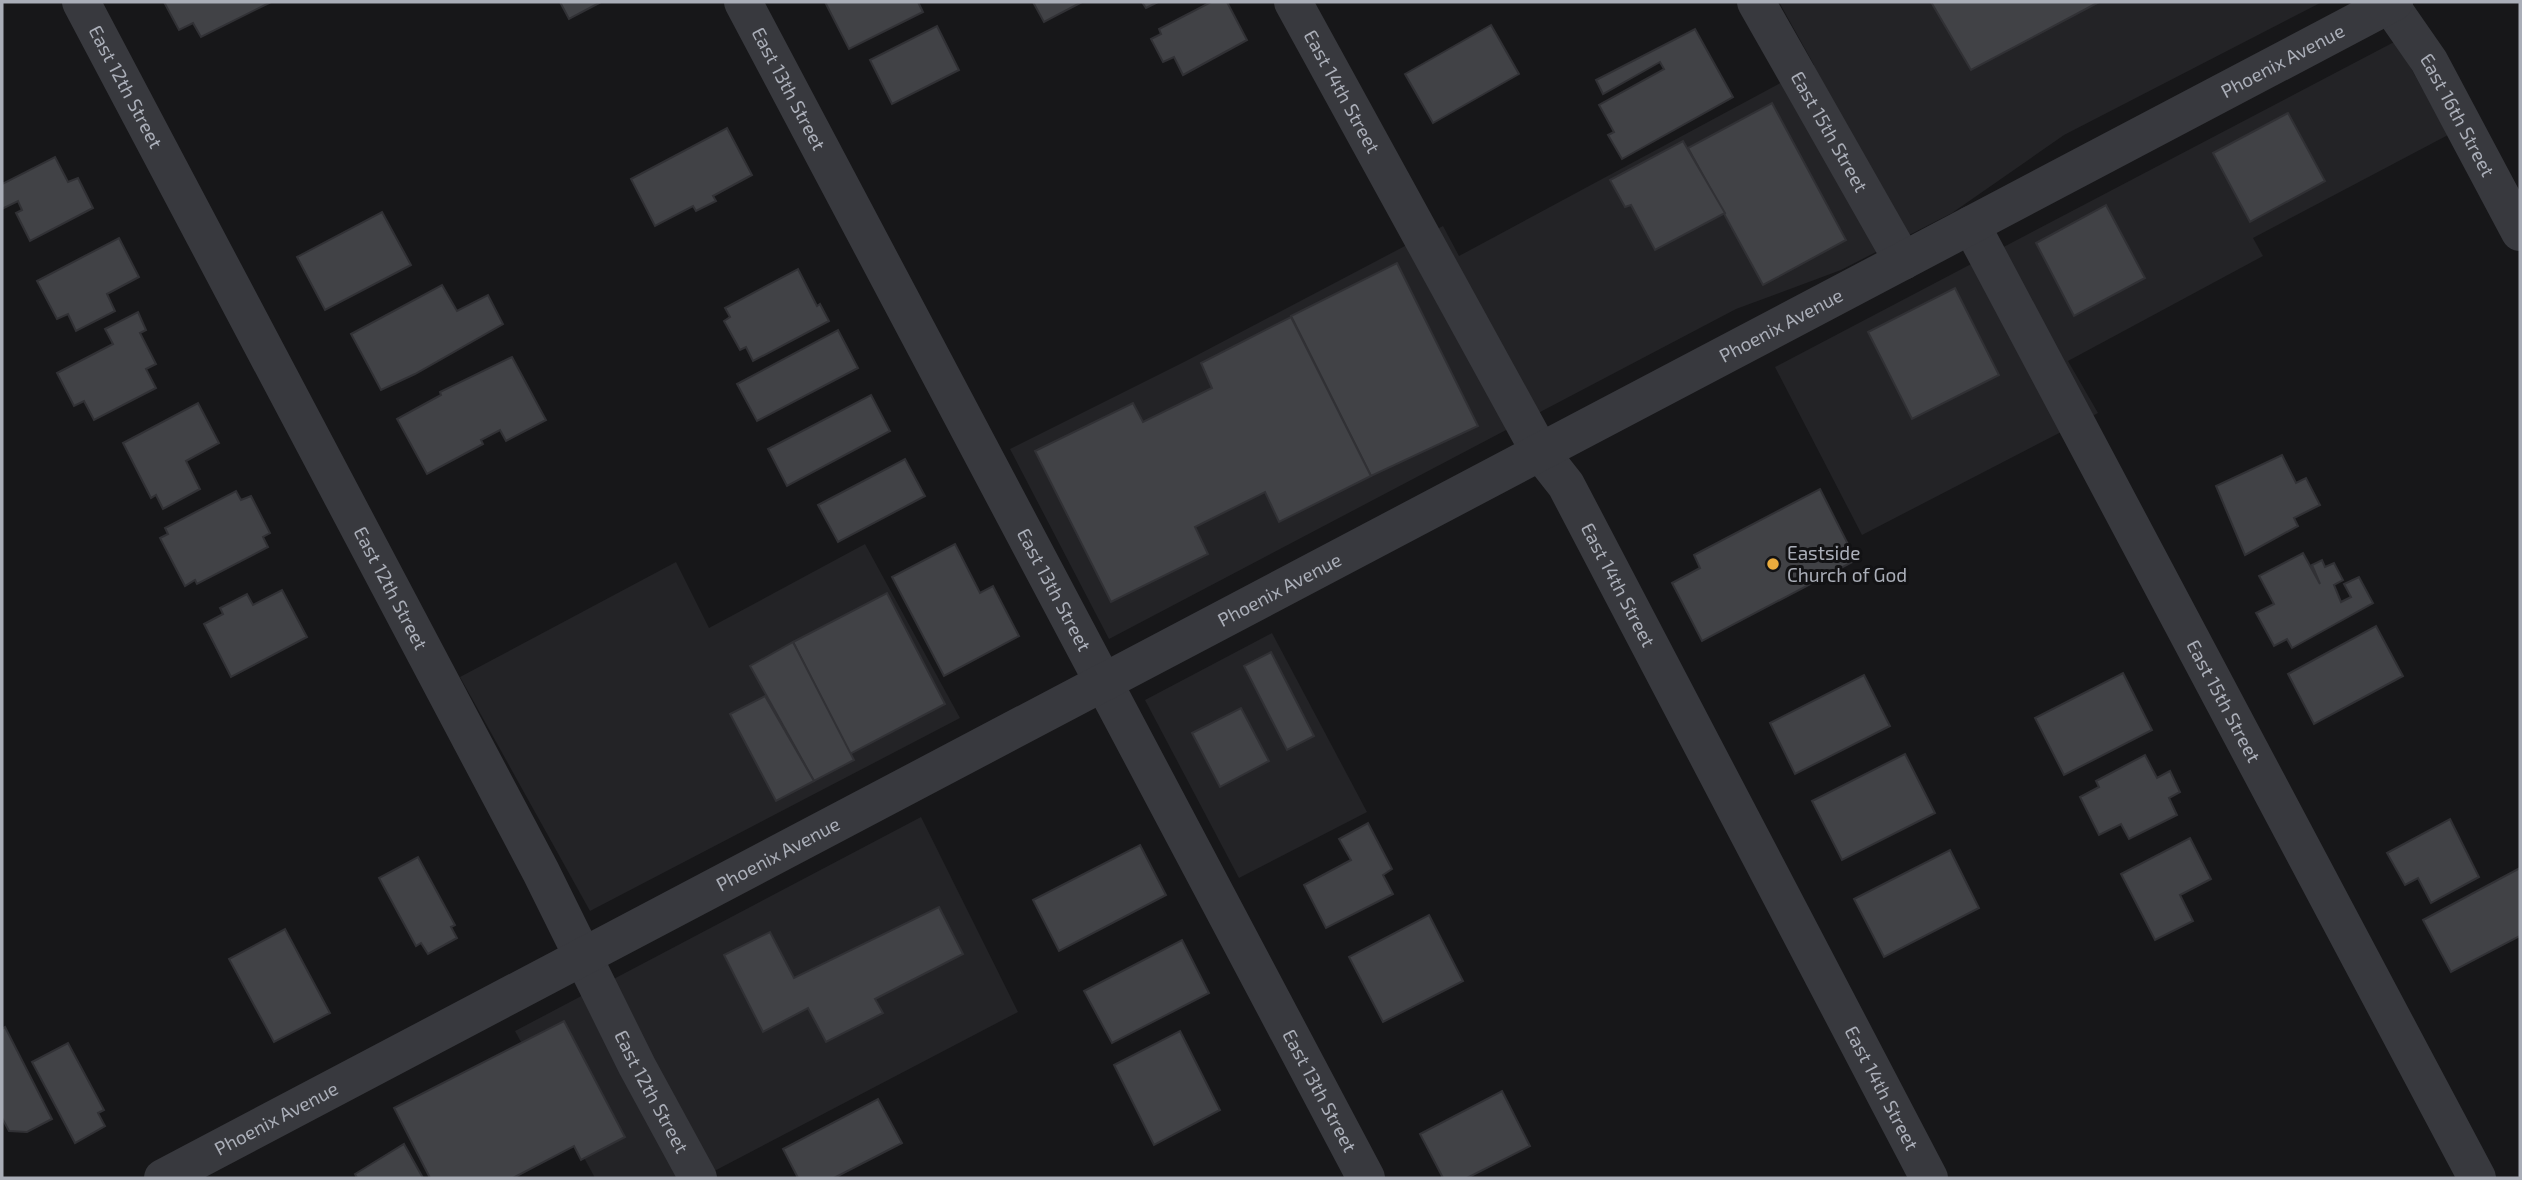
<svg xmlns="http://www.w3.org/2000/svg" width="2522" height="1180" font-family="'Exo 2',sans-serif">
  <rect width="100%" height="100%" fill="#171719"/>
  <g fill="#232326">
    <path d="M1779,2H2322L2064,135L1952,213L1841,270L1736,309L1109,639L1010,449L1186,361L1443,226L1459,256L1814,65Z"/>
    <path d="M2396,41L2448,135L2253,238L2263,256L2068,361L2098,413L1862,535L1775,367Z"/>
    <path d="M865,544L960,718L590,911L460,677L676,562L709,628Z"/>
    <path d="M1272,633L1367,812L1239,878L1145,700Z"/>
    <path d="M921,817L1018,1012L701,1178H595L515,1031Z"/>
  </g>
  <g fill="#414246" stroke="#313135" stroke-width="2">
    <path d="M164,2H271L201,37L193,23L179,30Z"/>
    <path d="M560,2H601L569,19Z"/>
    <path d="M825,2H918L923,12L849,49Z"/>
    <path d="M1033,2H1082L1044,22Z"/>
    <path d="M1142,2H1158L1146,8Z"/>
    <path d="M1211,2H1227L1247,40L1183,75L1174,57L1163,62L1151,39L1161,34L1159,29Z"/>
    <path d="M1931,2H2099L1971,70Z"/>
    <path d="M1491,25L1519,74L1433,123L1405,74Z"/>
    <path d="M937,26L959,70L892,104L870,60Z"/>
    <path d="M1695,29L1733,97L1622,159L1608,135L1614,132L1599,105L1664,69L1660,62L1603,94L1596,80Z"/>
    <path d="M1772,103L1846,240L1763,285L1688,148Z"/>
    <path d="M2288,113L2325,181L2250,222L2213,153Z"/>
    <path d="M727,128L752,175L713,196L716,201L696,211L693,206L655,226L631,179Z"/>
    <path d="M1683,141L1725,213L1655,250L1631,205L1625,207L1610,180Z"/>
    <path d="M55,157L68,182L78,178L93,208L30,241L16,213L22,210L18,201L2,209V184Z"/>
    <path d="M2106,205L2145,278L2074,316L2036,243Z"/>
    <path d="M382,212L411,265L325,310L297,257Z"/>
    <path d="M119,238L139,277L107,294L115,311L76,331L68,314L57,319L37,281Z"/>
    <path d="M1397,263L1478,426L1371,476L1291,316Z"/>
    <path d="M798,269L817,306L820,304L829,321L753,361L746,347L740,350L724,321L730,317L725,308Z"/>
    <path d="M442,285L457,311L488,295L503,324L415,374L381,390L351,334Z"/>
    <path d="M1955,288L1999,375L1912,419L1868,332Z"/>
    <path d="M138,312L146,330L140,333L156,364L146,369L156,388L94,420L84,401L74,406L57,373L113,344L105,329Z"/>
    <path d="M1291,317L1371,476L1279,522L1265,492L1195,527L1208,554L1111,602L1035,451L1133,403L1143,422L1212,388L1201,363Z"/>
    <path d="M838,330L858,368L757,421L737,384Z"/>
    <path d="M512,357L546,420L506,441L500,430L481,440L483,444L427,474L397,419L441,395L440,392Z"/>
    <path d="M871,395L890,431L787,486L768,449Z"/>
    <path d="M198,403L219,443L186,461L200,489L163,509L156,495L151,498L123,443Z"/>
    <path d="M2282,455L2296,483L2306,478L2320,505L2294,518L2298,526L2245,555L2216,486Z"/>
    <path d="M905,459L925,496L838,542L818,505Z"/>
    <path d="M1820,489L1856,560L1702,641L1672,583L1700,568L1694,555Z"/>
    <path d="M236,491L241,500L251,496L270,533L263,537L268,547L197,584L195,580L185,586L160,538L168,534L165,528Z"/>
    <path d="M955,544L980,593L993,586L1019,636L944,676L892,577Z"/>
    <path d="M2303,553L2320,584L2312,565L2322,560L2325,567L2334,563L2343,580L2334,585L2341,602L2351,597L2344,584L2359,577L2373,603L2292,648L2287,639L2274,646L2256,613L2274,604L2259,576Z"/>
    <path d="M282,590L307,637L231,677L204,624L223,614L220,608L247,594L253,605Z"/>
    <path d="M887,593L945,704L850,754L793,642Z"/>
    <path d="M2376,626L2403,676L2314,724L2288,674Z"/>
    <path d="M793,642L854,760L814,781L750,666Z"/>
    <path d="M1271,652L1314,736L1287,750L1244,666Z"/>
    <path d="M2123,673L2152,730L2064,775L2035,718Z"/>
    <path d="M1864,675L1890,726L1795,774L1770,723Z"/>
    <path d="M765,696L814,781L776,801L730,714Z"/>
    <path d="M1241,708L1269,761L1220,787L1192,733Z"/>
    <path d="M1905,754L1935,813L1842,860L1812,801Z"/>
    <path d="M2145,755L2157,778L2170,771L2180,792L2169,798L2177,815L2129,839L2121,824L2099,835L2080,797L2099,787L2096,781Z"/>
    <path d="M2450,819L2479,877L2431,903L2418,878L2405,885L2387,853Z"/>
    <path d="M1368,823L1392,869L1383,875L1393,894L1326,928L1304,885L1351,860L1339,839Z"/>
    <path d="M2190,838L2211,879L2180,895L2193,921L2155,940L2121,874Z"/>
    <path d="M1140,845L1166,895L1059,951L1033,900Z"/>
    <path d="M1950,850L1979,908L1884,957L1854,899Z"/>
    <path d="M418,857L455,925L451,927L457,938L428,954L421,943L416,946L379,878Z"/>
    <path d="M2520,868V936L2451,972L2423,920Z"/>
    <path d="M939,907L963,954L875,999L883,1013L826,1042L808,1008L763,1032L724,955L770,932L794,978Z"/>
    <path d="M1429,915L1463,981L1383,1022L1349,957Z"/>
    <path d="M285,929L330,1013L274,1042L229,959Z"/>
    <path d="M1182,940L1209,993L1112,1043L1084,991Z"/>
    <path d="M564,1021L625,1137L581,1160L574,1146L513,1178H430L394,1108Z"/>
    <path d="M5,1027L52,1119L27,1132L9,1131L2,1118V1029Z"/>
    <path d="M1180,1031L1220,1110L1154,1145L1114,1065Z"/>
    <path d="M68,1043L104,1110L98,1113L105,1126L75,1143L32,1062Z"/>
    <path d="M1502,1091L1530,1146L1467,1178H1443L1420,1134Z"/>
    <path d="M878,1099L902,1143L834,1178H798L783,1149Z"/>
    <path d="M404,1144L423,1178H357L355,1174Z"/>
  </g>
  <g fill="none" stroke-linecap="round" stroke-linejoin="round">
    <g stroke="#38393e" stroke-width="38">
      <path id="s1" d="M81,2L541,872L637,1066L698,1178"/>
      <path id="s2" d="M743,2L1366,1178"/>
      <path id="s3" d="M1293,2L1540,452L1566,485L1929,1178"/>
      <path id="s4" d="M1756,2L1903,261"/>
      <path id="s5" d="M2388,2L2429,61L2520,232"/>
      <path id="s6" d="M1971,225L2477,1178"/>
      <path id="s7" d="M163,1178L2394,2"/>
    </g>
  </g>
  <circle fill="#ebac3d" stroke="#121214" stroke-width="2.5" cx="1773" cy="564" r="7"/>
  <g text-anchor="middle" stroke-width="6" stroke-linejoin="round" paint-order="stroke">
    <g font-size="19" fill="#aaaeb8" stroke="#121214">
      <text dy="7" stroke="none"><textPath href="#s7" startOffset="2396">Phoenix Avenue</textPath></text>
      <text dy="7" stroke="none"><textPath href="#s1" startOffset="96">East 12th Street</textPath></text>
      <text dy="7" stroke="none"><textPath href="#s2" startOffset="98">East 13th Street</textPath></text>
      <text dy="7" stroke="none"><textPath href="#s3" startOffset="102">East 14th Street</textPath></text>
      <text dy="7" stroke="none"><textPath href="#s5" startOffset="133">East 16th Street</textPath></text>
      <text dy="7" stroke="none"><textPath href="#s4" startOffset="149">East 15th Street</textPath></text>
      <text dy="7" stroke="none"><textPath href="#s7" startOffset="1829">Phoenix Avenue</textPath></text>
      <text dy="7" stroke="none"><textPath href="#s3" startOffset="668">East 14th Street</textPath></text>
      <text dy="7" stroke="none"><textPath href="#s1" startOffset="663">East 12th Street</textPath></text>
      <text dy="7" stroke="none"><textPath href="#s2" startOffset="665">East 13th Street</textPath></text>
      <text dy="7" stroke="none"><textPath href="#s7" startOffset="1262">Phoenix Avenue</textPath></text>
      <text dy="7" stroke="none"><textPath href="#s6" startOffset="539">East 15th Street</textPath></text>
      <text dy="7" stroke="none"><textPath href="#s7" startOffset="695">Phoenix Avenue</textPath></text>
      <text dy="7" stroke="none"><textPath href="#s3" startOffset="1236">East 14th Street</textPath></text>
      <text dy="7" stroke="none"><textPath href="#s2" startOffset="1232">East 13th Street</textPath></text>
      <text dy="7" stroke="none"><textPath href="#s1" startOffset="1230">East 12th Street</textPath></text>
      <text dy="7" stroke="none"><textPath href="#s7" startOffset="128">Phoenix Avenue</textPath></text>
    </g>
    <g font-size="19" fill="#aaaeb8" stroke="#121214" text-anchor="start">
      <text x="1787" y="560">Eastside<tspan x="1787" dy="22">Church of God</tspan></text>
    </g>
  </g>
  <rect width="2522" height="1180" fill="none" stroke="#aaaeb8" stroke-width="7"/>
</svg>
